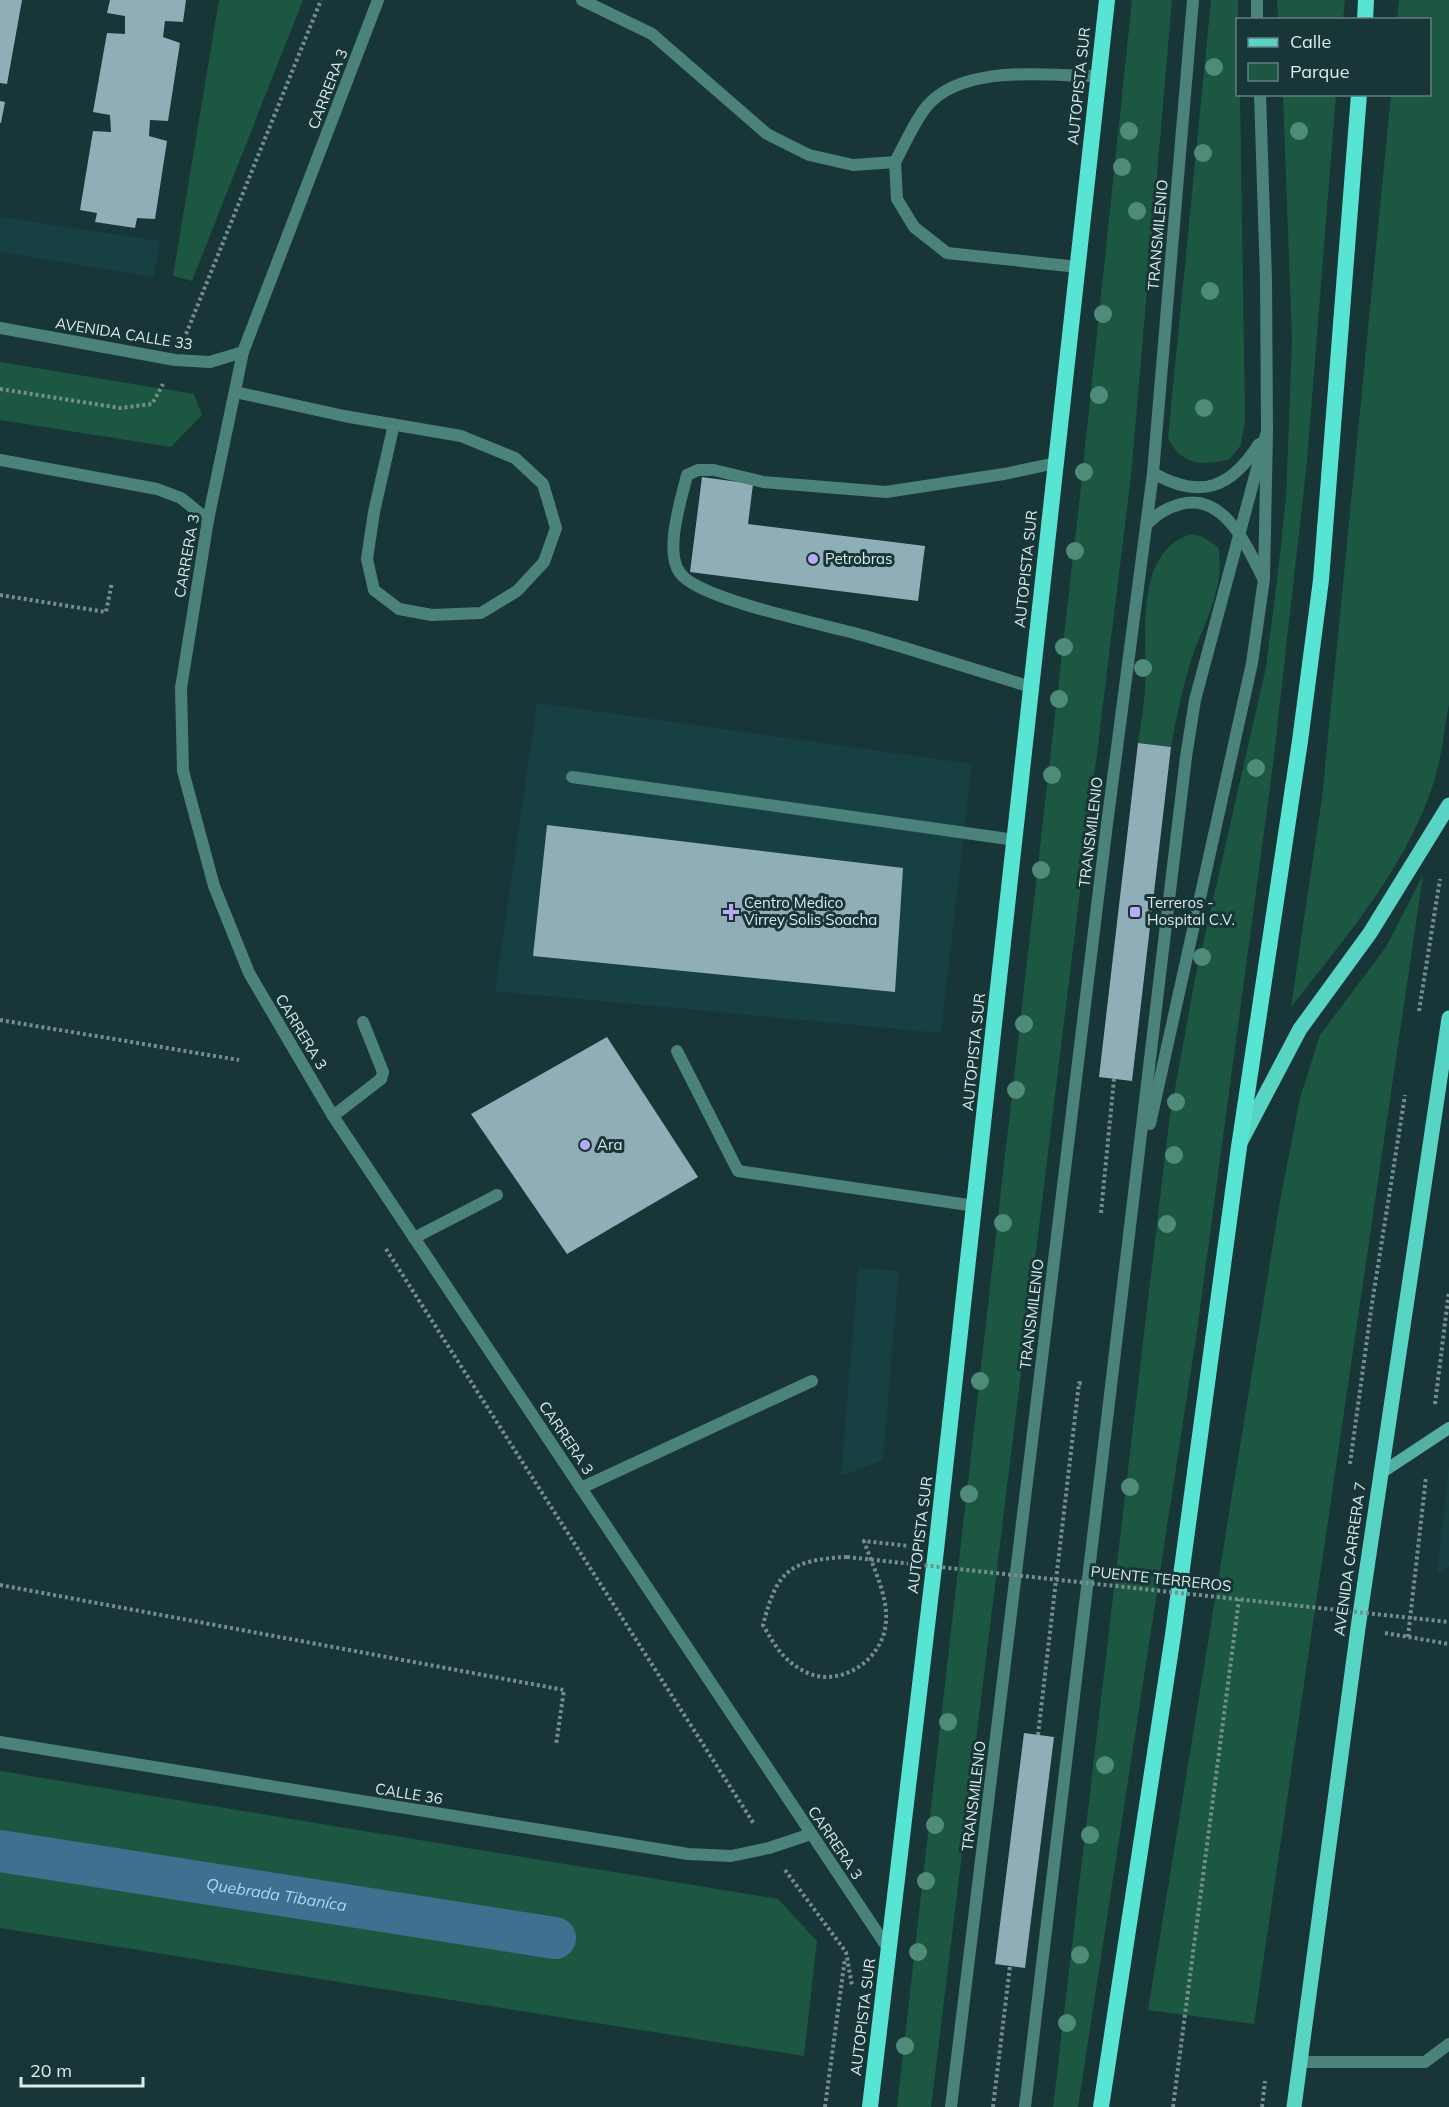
<svg xmlns="http://www.w3.org/2000/svg" width="1449" height="2107" font-family="Mulish,sans-serif">
  <rect width="100%" height="100%" fill="#183538"/>
  <g fill="#164042">
    <path d="M0,217L160,241L154,277L0,252Z"/>
    <path d="M537,703L972,764L941,1033L495,991Z"/>
    <path d="M858,1268L899,1271L883,1460L841,1476Z"/>
    <path d="M1449,1464V1567L1437,1574Z"/>
  </g>
  <g fill="#1c5741">
    <path d="M219,0H303L192,281L173,276Z"/>
    <path d="M1132,0H1172L1131,476L931,2107H897L1080,495Z"/>
    <path d="M1211,0H1238V94L1240,95L1245,419L1241,445L1230,459C1203,466 1182,466 1168,438Z"/>
    <path d="M1277,0H1345L1343,19H1278Z"/>
    <path d="M1399,0H1449V704C1445,724 1443,746 1438,767C1416,856 1346,937 1291,1007L1322,798L1391,95L1430,94V20L1397,19Z"/>
    <path d="M1283,95H1336L1307,461L1273,765L1197,1331L1078,2107H1053L1169,1122L1195,979L1266,667L1277,581L1286,498L1292,340Z"/>
    <path d="M0,362L194,394L202,415L171,447L0,420Z"/>
    <path d="M1192,534L1203,537L1218,547C1227,587 1201,628 1190,664C1182,691 1176,719 1171,747L1138,743C1141,724 1144,706 1145,687C1148,640 1132,551 1192,534Z"/>
    <path d="M1423,875L1254,2024L1148,2010L1280,1201L1300,1098L1320,1035L1386,947Z"/>
    <path d="M0,1771L778,1899L817,1941L804,2056L0,1928Z"/>
  </g>
  <g fill="none" stroke-linecap="round" stroke-linejoin="round">
    <path stroke="#3f7090" stroke-width="42" id="s1" d="M0,1851L555,1938"/>
  </g>
  <g fill="#90aeb8">
    <path d="M0,0H22L7,84L0,83Z"/>
    <path d="M110,0H186L183,22L165,21L163,37L180,43L168,121L150,120L149,136L167,141L155,219L137,218L135,228L95,222L97,213L80,210L93,131L111,132L110,115L93,112L107,33L125,34V16L107,13Z"/>
    <path d="M0,101L5,102L1,123H0Z"/>
    <path d="M702,477L753,484L748,524L925,546L918,601L690,572Z"/>
    <path d="M1138,743L1171,747L1132,1081L1099,1077Z"/>
    <path d="M547,825L903,868L895,992L533,956Z"/>
    <path d="M607,1037L698,1177L567,1254L471,1114Z"/>
    <path d="M1024,1733L1054,1737L1025,1968L995,1964Z"/>
  </g>
  <g fill="none" stroke-linecap="round" stroke-linejoin="round">
    <g stroke="#768d90" stroke-width="4" stroke-dasharray="3 3" stroke-linecap="butt">
      <path d="M186,334L321,0"/>
      <path d="M0,389L120,408L152,404L163,384"/>
      <path d="M0,595L106,612L112,582"/>
      <path d="M1419,1011L1440,879"/>
      <path d="M0,1020L239,1060"/>
      <path d="M1101,1213L1114,1079"/>
      <path d="M386,1249L754,1824"/>
      <path d="M1435,1404L1449,1291"/>
      <path d="M1350,1464L1371,1310L1405,1095"/>
      <path d="M847,1557C790,1560 777,1570 763,1625C774,1644 782,1659 802,1670C837,1691 884,1661 886,1621C888,1595 872,1565 864,1541L909,1546"/>
      <path d="M0,1585L564,1690L556,1745"/>
      <path d="M1385,1633L1449,1644"/>
      <path d="M1408,1637L1426,1477"/>
      <path d="M1038,1735L1079,1383L1084,1384"/>
      <path d="M785,1870L846,1952L852,1986"/>
      <path d="M825,2107L845,1958"/>
      <path d="M993,2107L1010,1966"/>
      <path d="M1173,2107L1239,1599"/>
      <path d="M1262,2107L1265,2081"/>
    </g>
    <g stroke="#4b827a" stroke-width="12">
      <path d="M582,0L652,34L767,134L809,155L853,165L895,162C905,144 914,122 927,106C964,63 1046,76 1098,76"/>
      <path d="M1257,0V20"/>
      <path d="M895,162L897,199L914,227L947,253L1078,267"/>
      <path d="M235,392L344,416L461,436L515,458L543,484L556,528L544,562L517,591L481,613L432,615L399,609L374,590L367,559L374,512L394,424"/>
      <path d="M1153,473C1201,500 1231,488 1259,444"/>
      <path d="M1146,525C1157,514 1166,508 1181,504C1225,493 1247,547 1263,578"/>
      <path d="M1031,687C976,670 920,652 865,636C828,625 699,600 680,573C664,552 681,500 687,475L698,470H714L763,482L886,492L1004,474L1056,463"/>
      <path d="M572,777L1015,840"/>
      <path d="M677,1051L738,1171L975,1206"/>
      <path d="M333,1116L381,1079L383,1072L363,1022"/>
      <path d="M1150,1124L1252,663L1264,579L1267,431L1266,279L1260,94"/>
      <path d="M414,1238L497,1195"/>
      <path d="M581,1488L812,1381"/>
      <path d="M1300,2062H1425L1449,2044"/>
      <path d="M951,2107L1107,824L1153,473L1193,0"/>
      <path d="M1025,2107L1186,757L1195,700L1267,431"/>
    </g>
    <path stroke="#4b827a" stroke-width="12" d="M0,1742L688,1854L731,1856L769,1848L811,1834"/>
    <g stroke="#4b827a" stroke-width="12">
      <path d="M378,0L243,352L208,520L181,688L183,771L214,886L249,973L333,1116L889,1950"/>
      <path d="M0,328L175,360L210,362L243,352"/>
      <path d="M0,460L157,489L181,498L208,520"/>
    </g>
    <path stroke="#53b0a3" stroke-width="12" d="M1381,1473L1449,1428"/>
    <g stroke="#57d4c3" stroke-width="15">
      <path d="M1241,1141L1300,1029L1370,933L1449,805"/>
      <path d="M1294,2107L1358,1628L1449,1018"/>
    </g>
    <g stroke="#58e4d2" stroke-width="16">
      <path d="M1365,20L1366,0"/>
      <path d="M870,2107L936,1550L1107,0"/>
      <path d="M1101,2107L1173,1635L1239,1147L1300,741L1321,580L1359,94"/>
    </g>
    <path stroke="#768d90" stroke-width="4" stroke-dasharray="3 3" stroke-linecap="butt" d="M847,1557L1449,1622"/>
  </g>
  <g fill="#4e8c79">
    <circle cx="1214" cy="67" r="9"/>
    <circle cx="1129" cy="131" r="9"/>
    <circle cx="1299" cy="131" r="9"/>
    <circle cx="1203" cy="153" r="9"/>
    <circle cx="1122" cy="167" r="9"/>
    <circle cx="1137" cy="211" r="9"/>
    <circle cx="1210" cy="291" r="9"/>
    <circle cx="1103" cy="314" r="9"/>
    <circle cx="1099" cy="395" r="9"/>
    <circle cx="1204" cy="408" r="9"/>
    <circle cx="1084" cy="472" r="9"/>
    <circle cx="1075" cy="551" r="9"/>
    <circle cx="1064" cy="647" r="9"/>
    <circle cx="1143" cy="668" r="9"/>
    <circle cx="1059" cy="699" r="9"/>
    <circle cx="1256" cy="768" r="9"/>
    <circle cx="1052" cy="775" r="9"/>
    <circle cx="1041" cy="870" r="9"/>
    <circle cx="1202" cy="957" r="9"/>
    <circle cx="1024" cy="1024" r="9"/>
    <circle cx="1016" cy="1090" r="9"/>
    <circle cx="1176" cy="1102" r="9"/>
    <circle cx="1174" cy="1155" r="9"/>
    <circle cx="1003" cy="1223" r="9"/>
    <circle cx="1167" cy="1224" r="9"/>
    <circle cx="980" cy="1381" r="9"/>
    <circle cx="1130" cy="1487" r="9"/>
    <circle cx="969" cy="1494" r="9"/>
    <circle cx="948" cy="1722" r="9"/>
    <circle cx="1105" cy="1765" r="9"/>
    <circle cx="935" cy="1825" r="9"/>
    <circle cx="1090" cy="1835" r="9"/>
    <circle cx="926" cy="1881" r="9"/>
    <circle cx="918" cy="1952" r="9"/>
    <circle cx="1080" cy="1955" r="9"/>
    <circle cx="1067" cy="2023" r="9"/>
    <circle cx="905" cy="2046" r="9"/>
  </g>
  <g fill="#bbaaf6" stroke="#183538" stroke-width="2">
    <circle cx="813" cy="559" r="6"/>
    <path d="M728 903h6v6h6v6h-6v6h-6v-6h-6v-6h6z"/>
    <rect x="1129" y="906" width="12" height="12" rx="3"/>
    <circle cx="585" cy="1145" r="6"/>
  </g>
  <g text-anchor="middle" stroke-width="6" stroke-linejoin="round" paint-order="stroke">
    <g font-size="15" fill="#daebec" stroke="#183538">
      <text transform="translate(1079 86) rotate(-84)" y="5">AUTOPISTA SUR</text>
      <text transform="translate(328 89) rotate(-69)" y="5">CARRERA 3</text>
      <text transform="translate(1158 235) rotate(-85)" y="5">TRANSMILENIO</text>
      <text transform="translate(124 334) rotate(9)" y="5">AVENIDA CALLE 33</text>
      <text transform="translate(187 556) rotate(-80)" y="5">CARRERA 3</text>
      <text transform="translate(1026 569) rotate(-84)" y="5">AUTOPISTA SUR</text>
      <text transform="translate(1091 832) rotate(-83)" y="5">TRANSMILENIO</text>
      <text transform="translate(301 1032) rotate(59)" y="5">CARRERA 3</text>
      <text transform="translate(974 1052) rotate(-84)" y="5">AUTOPISTA SUR</text>
      <text transform="translate(1032 1314) rotate(-83)" y="5">TRANSMILENIO</text>
      <text transform="translate(566 1438) rotate(56)" y="5">CARRERA 3</text>
      <text transform="translate(920 1535) rotate(-83)" y="5">AUTOPISTA SUR</text>
      <text transform="translate(1350 1559) rotate(-82)" y="5">AVENIDA CARRERA 7</text>
      <text transform="translate(1161 1579) rotate(6)" y="5">PUENTE TERREROS</text>
      <text transform="translate(409 1794) rotate(9)" y="5">CALLE 36</text>
      <text transform="translate(974 1796) rotate(-83)" y="5">TRANSMILENIO</text>
      <text transform="translate(835 1843) rotate(56)" y="5">CARRERA 3</text>
      <text transform="translate(863 2017) rotate(-83)" y="5">AUTOPISTA SUR</text>
    </g>
    <g font-size="15" fill="#daebec" stroke="#183538" text-anchor="start">
      <text x="825" y="564">Petrobras</text>
      <text x="744" y="908">Centro Medico<tspan x="744" dy="17">Virrey Solis Soacha</tspan></text>
      <text x="1147" y="908">Terreros -<tspan x="1147" dy="17">Hospital C.V.</tspan></text>
      <text x="597" y="1150">Ara</text>
    </g>
    <g font-size="16" font-style="italic" fill="#add8f6" stroke="#183538">
      <text dy="6" stroke="none"><textPath href="#s1" startOffset="280">Quebrada Tibaníca</textPath></text>
    </g>
  </g>
  <rect x="1236" y="18" width="195" height="78" fill="#183538" stroke="#667e80" stroke-width="1.5"/>
  <rect x="1248" y="38" width="30" height="9" fill="#57d4c3" stroke="#667e80" stroke-width="1.5"/>
  <text x="1290" y="48" font-size="18" fill="#daebec">Calle</text>
  <rect x="1248" y="63" width="30" height="18" fill="#1c5741" stroke="#667e80" stroke-width="1.5"/>
  <text x="1290" y="78" font-size="18" fill="#daebec">Parque</text>
  <path d="M21 2077v9h122v-9" fill="none" stroke="#daebec" stroke-width="3"/>
  <text x="30" y="2077" font-size="18" fill="#daebec" stroke="#183538" stroke-width="4.5" paint-order="stroke">20 m</text>
</svg>
